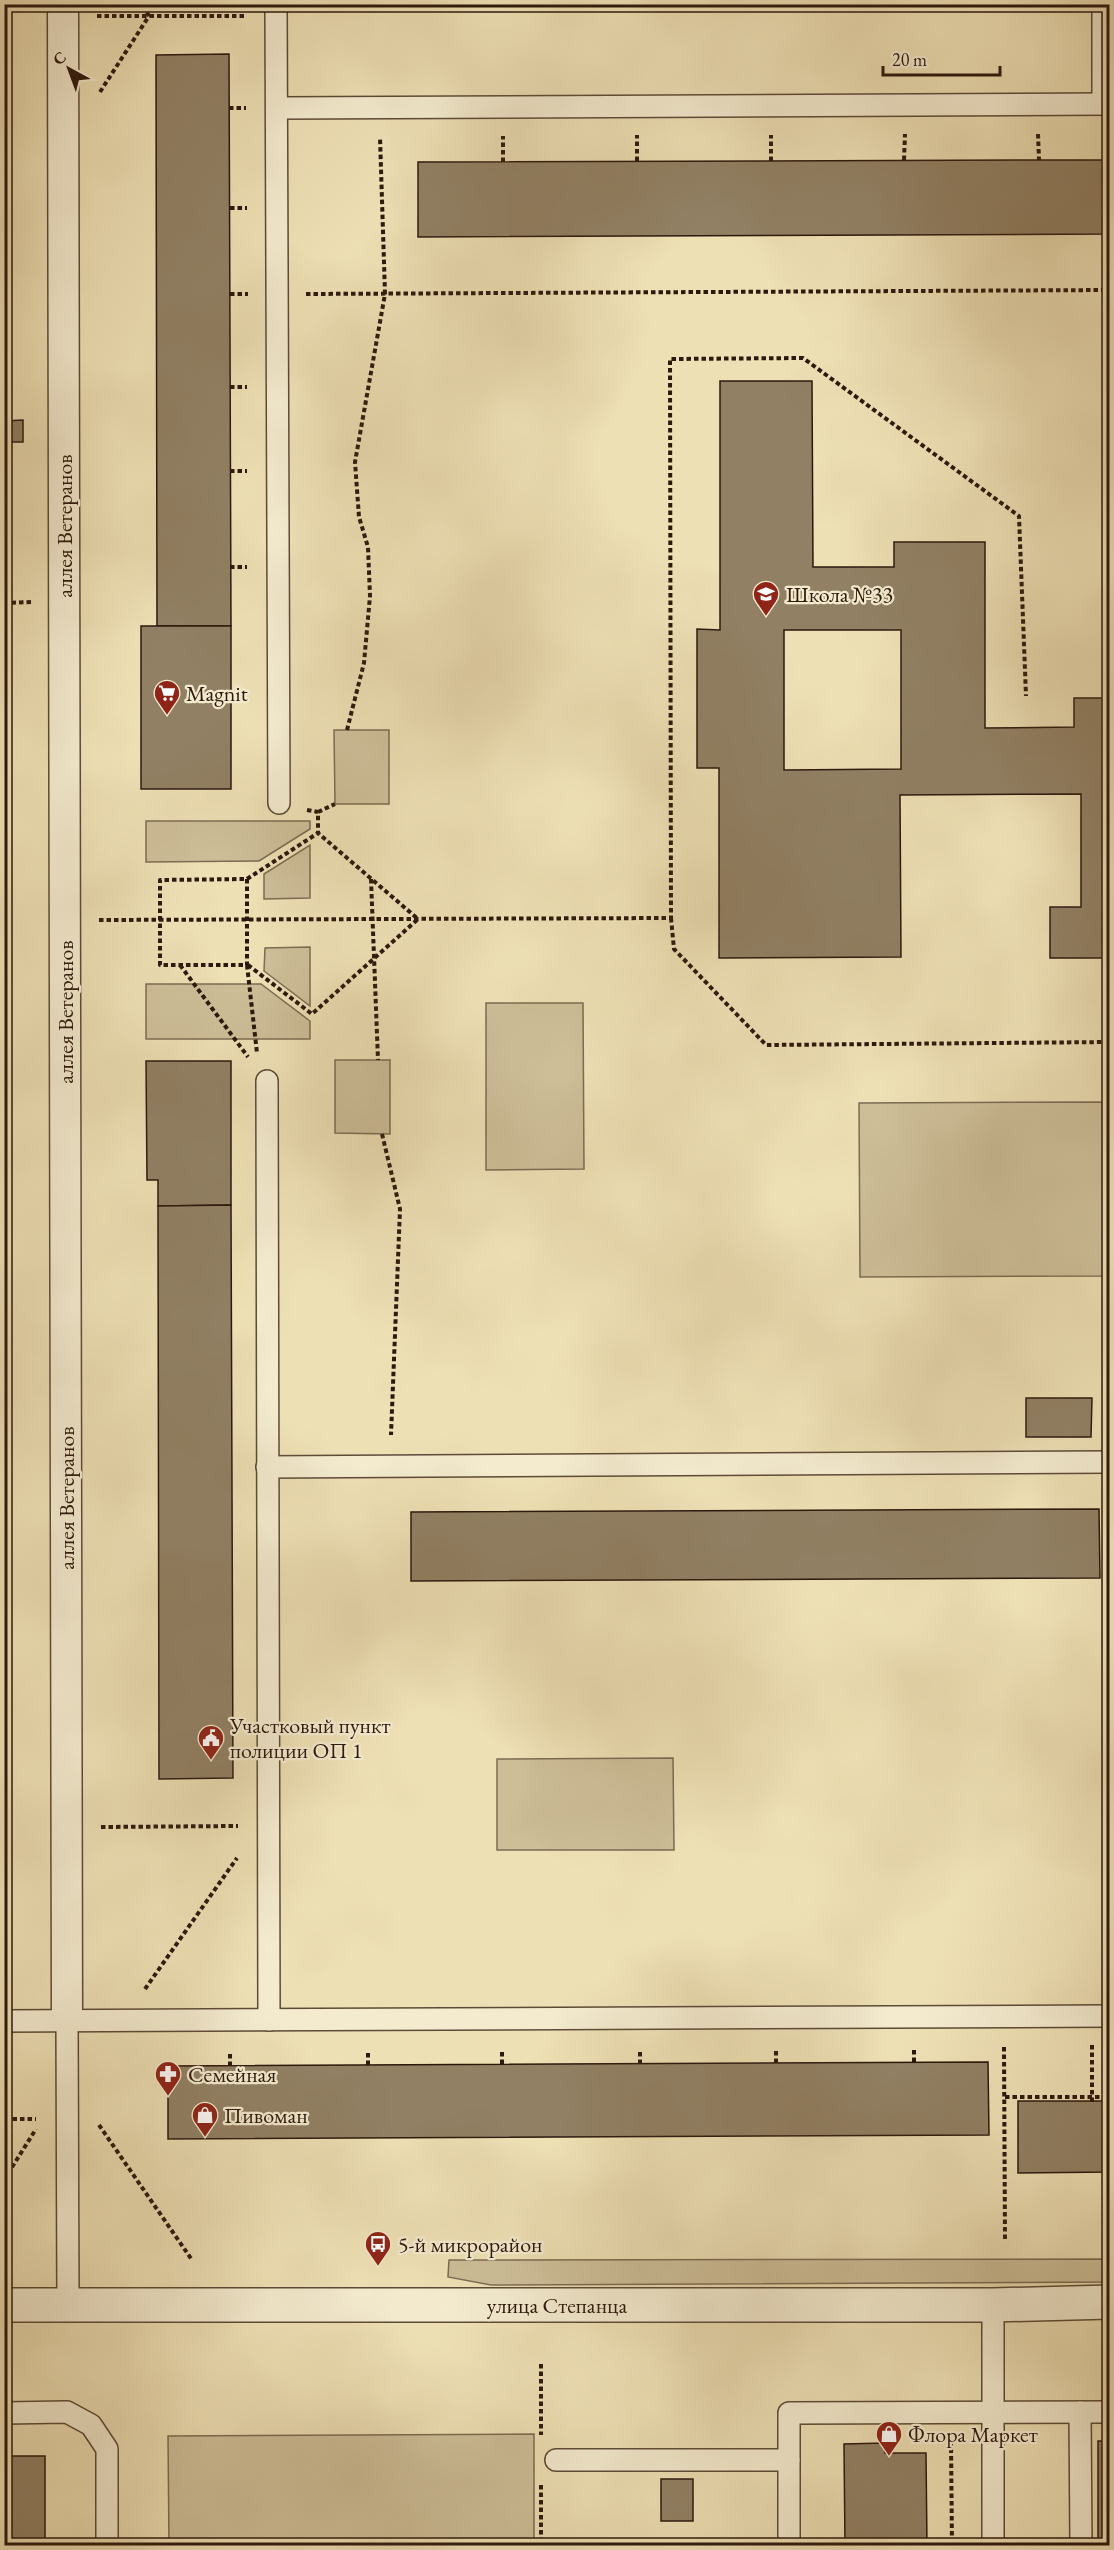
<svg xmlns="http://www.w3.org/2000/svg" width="1114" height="2550" font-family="'EB Garamond',serif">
  <rect width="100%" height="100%" fill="#eee0b5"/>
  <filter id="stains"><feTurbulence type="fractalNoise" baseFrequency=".00333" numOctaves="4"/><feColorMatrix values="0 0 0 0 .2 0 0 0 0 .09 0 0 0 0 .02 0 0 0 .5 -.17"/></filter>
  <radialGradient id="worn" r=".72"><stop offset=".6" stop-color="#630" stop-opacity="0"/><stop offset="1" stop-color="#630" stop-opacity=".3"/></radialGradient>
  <g fill="#cdbe98" stroke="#7d6b52" stroke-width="1.5">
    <path d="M334,730H389V804H335Z"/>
    <path d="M146,821H310V829L259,861L146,862Z"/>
    <path d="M310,845V898L264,899V874Z"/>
    <path d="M310,947V1006L264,971L265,948Z"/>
    <path d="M146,984H261L310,1021V1039H146Z"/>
    <path d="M486,1003H583L584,1169L486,1170Z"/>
    <path d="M335,1060H390V1134L335,1133Z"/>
    <path d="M1109,1102V1276L860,1277L859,1103Z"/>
    <path d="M673,1758L674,1850H497V1759Z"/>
    <path d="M449,2260L1109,2259L1110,2282L491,2285L448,2277Z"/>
    <path d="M534,2434V2542L698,2541V2545H169L168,2436Z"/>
  </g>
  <g fill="#918064" stroke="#2d180d" stroke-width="1.5" fill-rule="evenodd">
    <path d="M229,54L231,626H157L156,55Z"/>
    <path d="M1039,160H1110V234L418,237V162Z"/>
    <path d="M720,381H812L813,567H894V542H985V728L1074,727V698H1110V958H1050V907H1081V794L900,795L901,957L719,958V768H697V629L720,630ZM784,630H901V769L784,770Z"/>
    <path d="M23,420V442H4V421Z"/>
    <rect x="141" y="626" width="90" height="163"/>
    <path d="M146,1061H231V1205L158,1206V1180H147Z"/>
    <path d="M231,1205L233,1778L159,1779L158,1206Z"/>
    <path d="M1026,1398H1092L1091,1437H1026Z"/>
    <path d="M1099,1509L1100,1578L411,1581V1512Z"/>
    <path d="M988,2062L989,2135L168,2139V2066Z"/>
    <path d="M1018,2101H1110V2172L1018,2173Z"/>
    <rect x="1098" y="2441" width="12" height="105"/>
    <path d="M885,2443V2453H926L927,2546H845L844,2444Z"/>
    <path d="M4,2447H8V2456H45V2546H4Z"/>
    <rect x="661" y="2479" width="32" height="42"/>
  </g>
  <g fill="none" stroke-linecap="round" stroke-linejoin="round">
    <g stroke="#5d4a37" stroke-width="24">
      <g id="service">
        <path d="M276,4L279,803"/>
        <path d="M1103,4V104"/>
        <path d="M277,108L1110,104"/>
        <path d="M267,1081L269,2020"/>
        <path d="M267,1467L1110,1462"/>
        <path d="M67,2020L68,2305"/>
        <path d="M4,2021L1110,2016"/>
        <path d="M993,2305V2546"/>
        <path d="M1080,2412L1081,2546"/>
        <path d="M4,2413L67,2412L91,2425L107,2449V2546"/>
        <path d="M556,2460H789"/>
        <path d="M789,2546V2413L1110,2412"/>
      </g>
    </g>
    <g stroke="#5d4a37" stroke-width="33">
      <path id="pedestrian" d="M63,4L67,2020"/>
    </g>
    <g stroke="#5d4a37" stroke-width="36">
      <path id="tertiary" d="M4,2305H993L1110,2302"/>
    </g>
    <g stroke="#2d180d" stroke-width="4" stroke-dasharray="4.5 3" stroke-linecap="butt">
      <path d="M97,16H246"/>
      <path d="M100,92L149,16L142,4"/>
      <path d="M229,108H246"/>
      <path d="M1038,134L1039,160"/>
      <path d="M904,160L905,134"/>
      <path d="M637,161V135"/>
      <path d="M771,161V135"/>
      <path d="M503,162V136"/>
      <path d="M230,208H247"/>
      <path d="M230,294H248"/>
      <path d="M306,294L1110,290"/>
      <path d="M230,387H247"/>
      <path d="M230,471H247"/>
      <path d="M230,567H247"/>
      <path d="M4,603L31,602"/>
      <path d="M347,730L364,663L370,596L368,547L359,517L355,462L385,294L380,137"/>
      <path d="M307,810L318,812V833"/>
      <path d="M318,812L335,804"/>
      <path d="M247,879L318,833L418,919L312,1014L248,965"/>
      <path d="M247,879V965H160V880Z"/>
      <path d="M371,879L378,1060"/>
      <path d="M671,918L674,949L766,1045L1110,1042"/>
      <path d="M99,920L671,918L670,359L803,358L1019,516L1026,696"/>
      <path d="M180,965L248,1057"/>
      <path d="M247,965L257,1053"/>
      <path d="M382,1134L400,1209L391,1435"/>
      <path d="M101,1827L238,1826"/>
      <path d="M145,1989L237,1858"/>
      <path d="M1092,2045V2102"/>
      <path d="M1004,2047L1005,2241"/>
      <path d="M914,2062V2048"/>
      <path d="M776,2063V2049"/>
      <path d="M502,2064V2050"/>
      <path d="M640,2064V2050"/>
      <path d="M368,2065V2051"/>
      <path d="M230,2066V2052"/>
      <path d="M1005,2097H1110"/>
      <path d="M5,2119H36"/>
      <path d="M99,2125L192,2260"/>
      <path d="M4,2180L36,2129"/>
      <path d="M541,2364V2435"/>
      <path d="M951,2441L952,2546"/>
      <path d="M541,2485V2546"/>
      <path d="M820,2541H845"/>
    </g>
    <use href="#service" stroke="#f4ebcf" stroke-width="21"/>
    <use href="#pedestrian" stroke="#f4ebcf" stroke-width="30"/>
    <use href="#tertiary" stroke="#f4ebcf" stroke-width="33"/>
  </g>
  <defs>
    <g id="school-pin" transform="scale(1.35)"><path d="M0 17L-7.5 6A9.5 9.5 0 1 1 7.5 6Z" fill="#8f2418" stroke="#f4ebcf"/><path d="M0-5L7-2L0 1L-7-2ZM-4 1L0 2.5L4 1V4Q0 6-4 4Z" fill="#fff"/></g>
    <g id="supermarket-pin" transform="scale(1.35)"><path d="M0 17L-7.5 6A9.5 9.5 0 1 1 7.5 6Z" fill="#8f2418" stroke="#f4ebcf"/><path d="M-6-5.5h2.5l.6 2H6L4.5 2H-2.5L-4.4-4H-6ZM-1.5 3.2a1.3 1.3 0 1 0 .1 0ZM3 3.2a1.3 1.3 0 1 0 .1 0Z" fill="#fff"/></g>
    <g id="civic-pin" transform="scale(1.35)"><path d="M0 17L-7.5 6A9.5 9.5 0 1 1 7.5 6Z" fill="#8f2418" stroke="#f4ebcf"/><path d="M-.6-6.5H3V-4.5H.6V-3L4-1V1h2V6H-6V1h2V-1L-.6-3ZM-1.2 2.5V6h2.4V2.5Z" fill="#fff"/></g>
    <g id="pharmacy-pin" transform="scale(1.35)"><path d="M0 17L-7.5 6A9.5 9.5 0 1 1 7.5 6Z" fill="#8f2418" stroke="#f4ebcf"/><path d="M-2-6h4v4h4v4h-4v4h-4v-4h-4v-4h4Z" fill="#fff"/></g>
    <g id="shop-pin" transform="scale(1.35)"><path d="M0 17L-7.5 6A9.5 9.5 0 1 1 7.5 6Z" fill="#8f2418" stroke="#f4ebcf"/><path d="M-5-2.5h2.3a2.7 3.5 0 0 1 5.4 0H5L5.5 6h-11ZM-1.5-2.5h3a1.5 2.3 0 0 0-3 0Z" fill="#fff"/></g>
    <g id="bus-pin" transform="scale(1.35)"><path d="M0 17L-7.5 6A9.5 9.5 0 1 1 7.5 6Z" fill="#8f2418" stroke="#f4ebcf"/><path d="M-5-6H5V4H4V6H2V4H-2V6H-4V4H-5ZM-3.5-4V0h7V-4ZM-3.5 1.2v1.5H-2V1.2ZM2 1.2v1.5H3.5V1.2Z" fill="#fff"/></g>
  </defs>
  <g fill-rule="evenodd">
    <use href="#school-pin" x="766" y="594"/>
    <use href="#supermarket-pin" x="167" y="693"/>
    <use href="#civic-pin" x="211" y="1738"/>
    <use href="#pharmacy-pin" x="168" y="2074"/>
    <use href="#shop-pin" x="205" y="2115"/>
    <use href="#bus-pin" x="378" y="2244"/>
    <use href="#shop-pin" x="889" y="2434"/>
  </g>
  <g text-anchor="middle" stroke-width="4.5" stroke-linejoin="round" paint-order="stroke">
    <g font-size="22" fill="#2d180d" stroke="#f4ebcf">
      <text transform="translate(64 526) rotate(-90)" y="8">аллея Ветеранов</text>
      <text transform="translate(65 1012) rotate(-90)" y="8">аллея Ветеранов</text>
      <text transform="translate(66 1498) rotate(-90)" y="8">аллея Ветеранов</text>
      <text x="557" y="2313">улица Степанца</text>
    </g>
    <g font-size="22" fill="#2d180d" stroke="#f4ebcf" text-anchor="start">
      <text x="786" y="602">Школа №33</text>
      <text x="186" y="701">Magnit</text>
      <text x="230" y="1733">Участковый пункт<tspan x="230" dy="25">полиции ОП 1</tspan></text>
      <text x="188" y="2082">Семейная</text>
      <text x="224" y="2123">Пивоман</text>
      <text x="398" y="2252">5-й микрорайон</text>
      <text x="908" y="2442">Флора Маркет</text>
    </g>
  </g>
  <rect width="1114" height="2550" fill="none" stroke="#eee0b5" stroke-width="24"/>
  <rect x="6" y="6" width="1102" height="2538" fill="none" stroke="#2d180d" stroke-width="3"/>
  <rect x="12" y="12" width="1090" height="2526" fill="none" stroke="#2d180d" stroke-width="1.5"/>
  <g transform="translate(69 69) rotate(319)" stroke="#f4ebcf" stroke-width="4.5" paint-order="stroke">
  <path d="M0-4.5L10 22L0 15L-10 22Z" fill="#2d180d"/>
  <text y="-9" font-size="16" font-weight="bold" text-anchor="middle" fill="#2d180d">С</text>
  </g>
  <path d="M883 66v9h117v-9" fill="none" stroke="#2d180d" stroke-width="3"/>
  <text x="892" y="66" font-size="18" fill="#2d180d" stroke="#f4ebcf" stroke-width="4.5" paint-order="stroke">20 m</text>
  <rect width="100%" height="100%" filter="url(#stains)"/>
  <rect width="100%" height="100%" fill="url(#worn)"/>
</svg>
